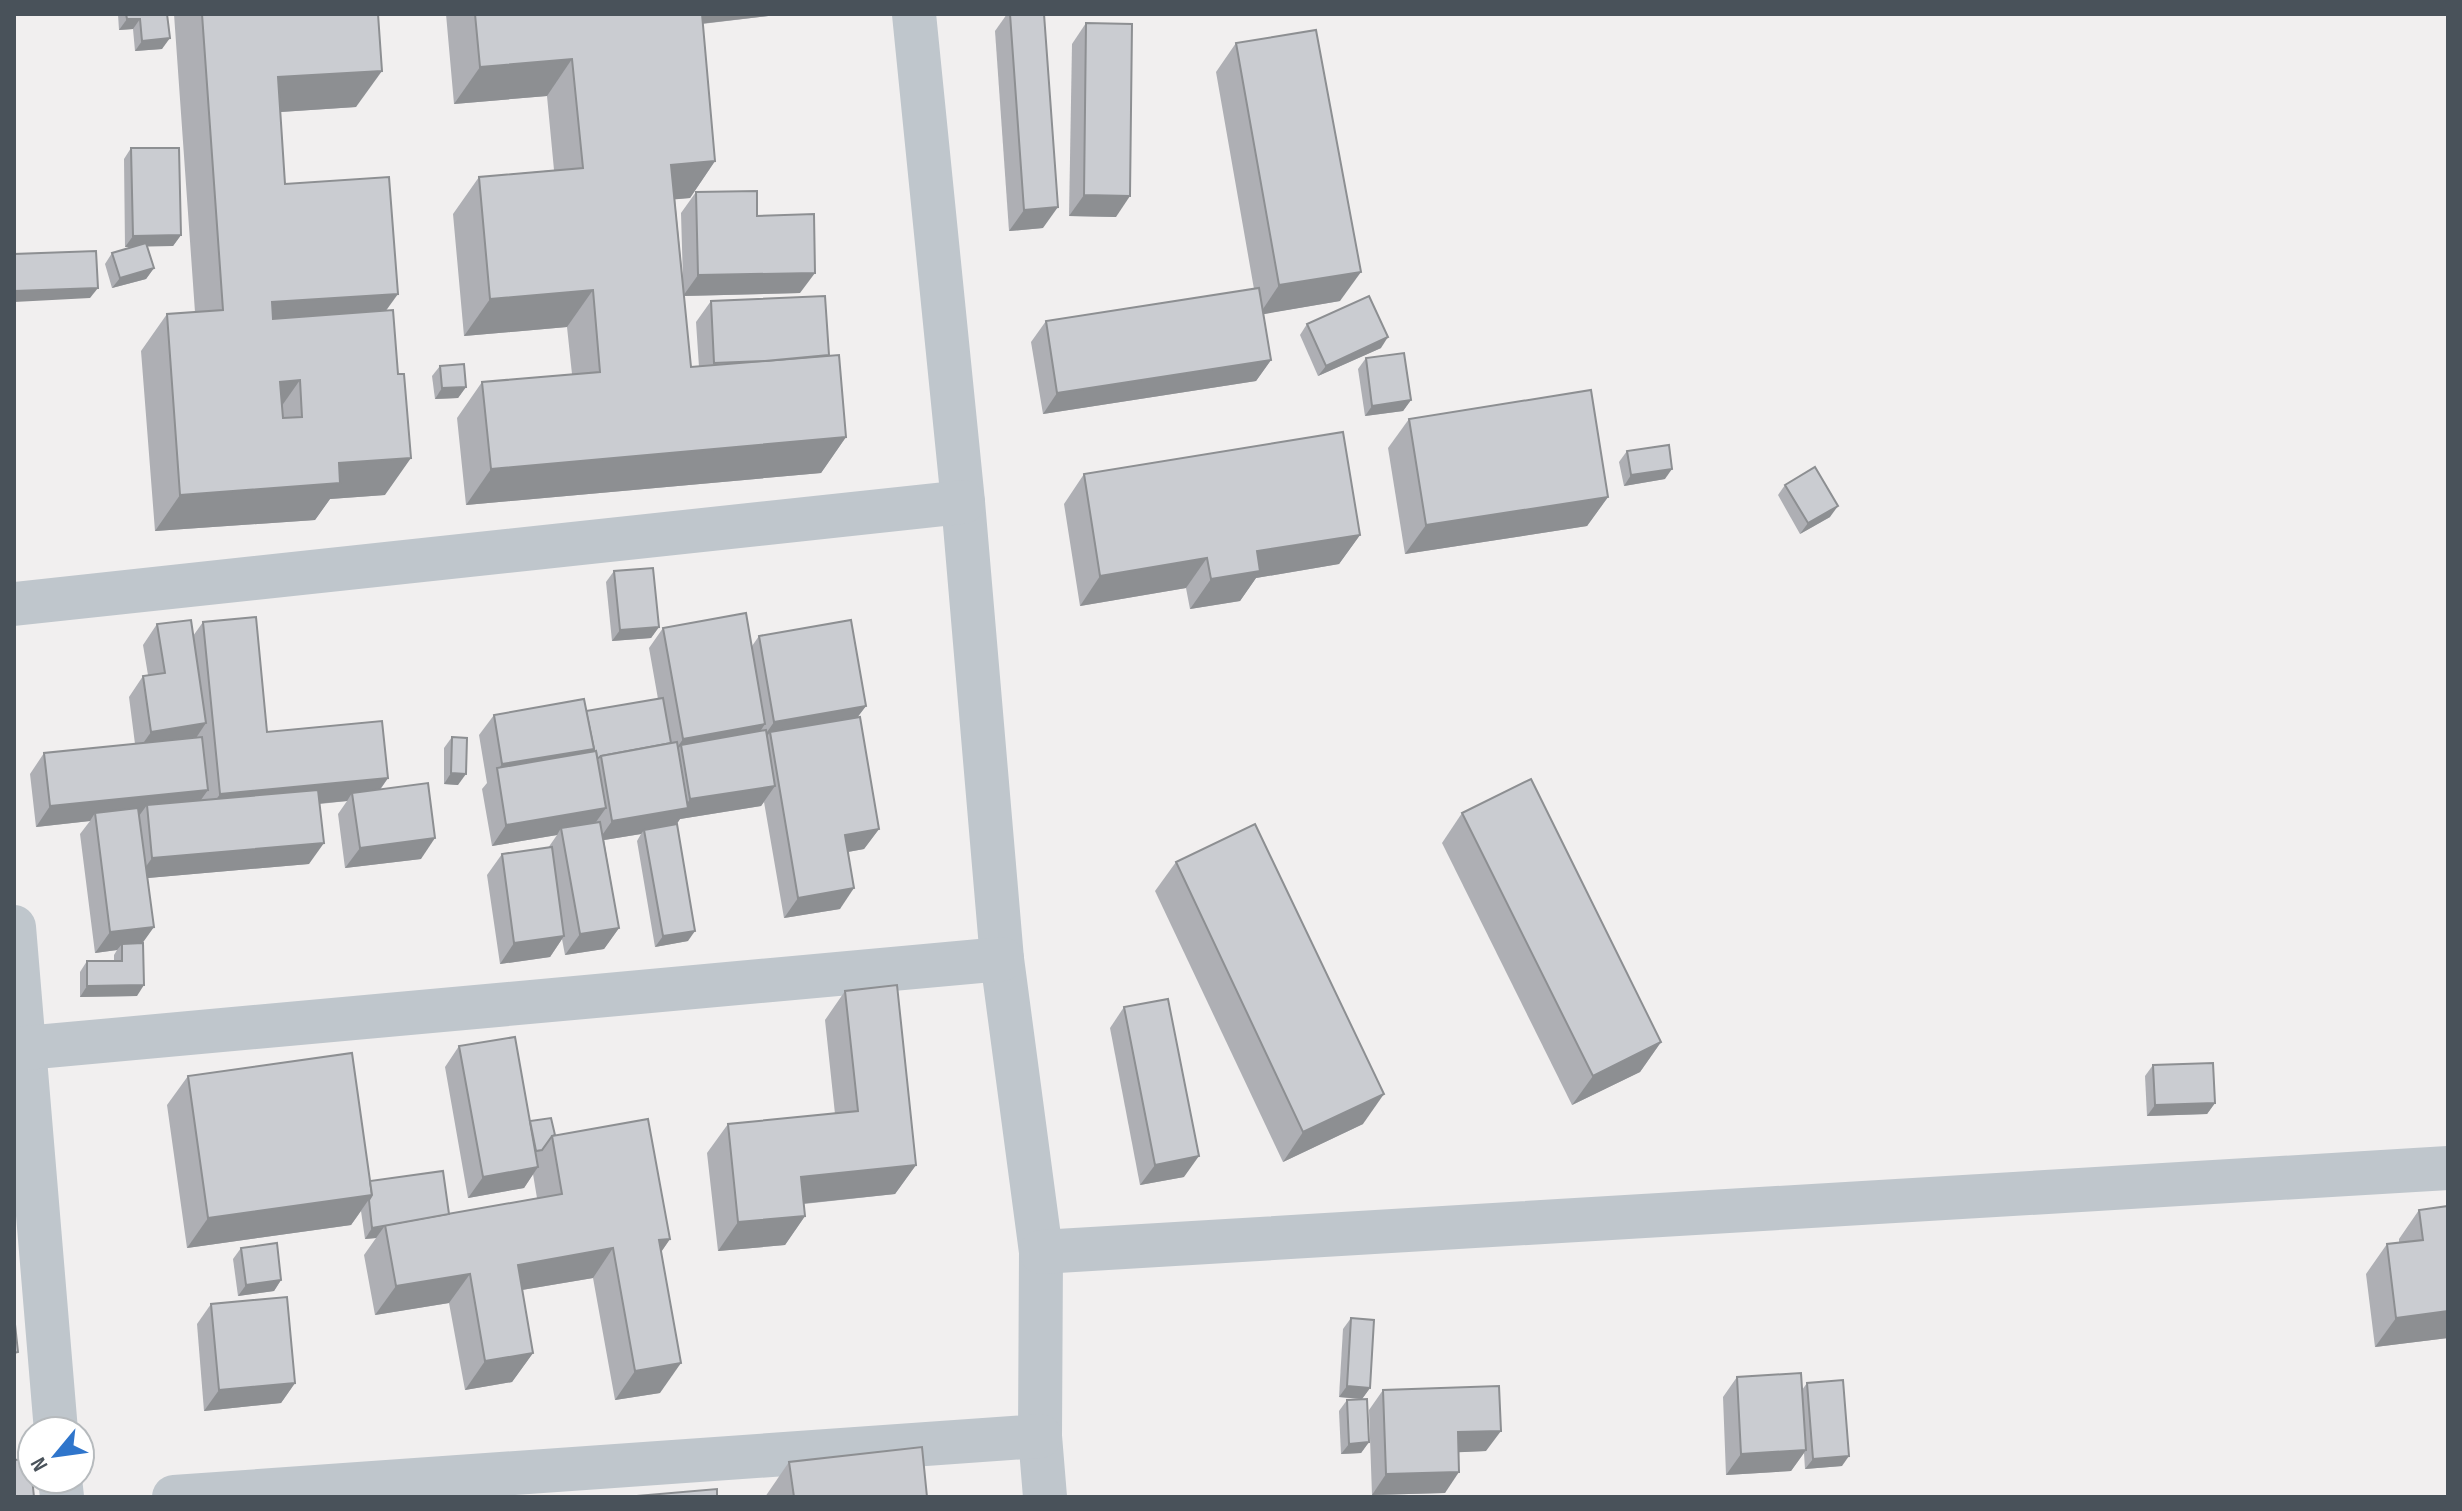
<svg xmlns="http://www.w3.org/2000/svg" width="2462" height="1511" font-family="'Sofia Sans Condensed',sans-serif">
  <rect width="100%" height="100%" fill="#f1efef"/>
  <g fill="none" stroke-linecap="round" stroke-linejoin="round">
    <g stroke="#bfc6cc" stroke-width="44">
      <path d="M914,14L963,502L1002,959L1041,1252L1040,1436L1045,1497"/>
      <path d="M14,604L963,502"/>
      <path d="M14,927L56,1431"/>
      <path d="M14,1049L1002,959"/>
      <path d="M1041,1252L2448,1168"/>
      <path d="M60,1479L62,1497"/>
      <path d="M174,1497L1040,1436"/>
    </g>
  </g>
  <g fill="#aeafb4">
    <path d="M118,14H167L162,49L135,51L133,29L119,30Z"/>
    <path d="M174,14H378L356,107L280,112L285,184L386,311L385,495L330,499L315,520L155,531L141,351L167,314L195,312Z"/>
    <path d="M446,14H785L702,24L715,161L690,198L675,199L683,281L681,213L696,192L757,216L800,293L684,296L691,367H699L696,322L711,301L829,355L846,437L821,473L466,505L457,418L482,382L572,374L567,327L464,336L453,214L479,177L554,170L547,96L454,104Z"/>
    <path d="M1007,14H1044L1043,228L1009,231L995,31Z"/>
    <path d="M1086,23L1116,217L1069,216L1072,44Z"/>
    <path d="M1236,43L1340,301L1263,314L1271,360L1256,381L1043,414L1031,342L1046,321L1254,289L1216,72Z"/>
    <path d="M131,148L181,235L173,246H147L154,268L146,279L112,288L105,264L112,253L133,247H125L124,159Z"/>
    <path d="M1307,324L1381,348L1318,376L1300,335Z"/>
    <path d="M1366,358L1411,400L1403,411L1365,416L1358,369Z"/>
    <path d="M440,366L466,387L458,398L435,399L432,376Z"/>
    <path d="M1409,419L1608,497L1587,526L1405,554L1388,448Z"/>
    <path d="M1627,451L1665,479L1624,486L1619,462Z"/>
    <path d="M1084,474L1360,535L1339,564L1256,578L1240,601L1190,609L1186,588L1080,606L1064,504Z"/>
    <path d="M1785,485L1830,517L1800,534L1778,495Z"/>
    <path d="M614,571L659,627L651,638L612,641L606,582Z"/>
    <path d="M203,622L267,732L388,778L380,790L421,859L345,868L338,814L347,801L320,804L309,864L147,878L143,943L137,996L80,997V972L87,961H114V955L117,950L95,953L80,834L90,821L36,827L30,774L44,753L135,744L129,697L143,676L148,675L143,645L157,624L193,636Z"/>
    <path d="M663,628L752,646L759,636L866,706L857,717L879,829L864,849L848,852L840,909L784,918L764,802L761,806L680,819L676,825L688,941L655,947L637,841L641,834L604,840L619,928L604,949L565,955L562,939L550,957L500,964L487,875L502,854L548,848L557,835L492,846L482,789L487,783L479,735L494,715L586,711L658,699L649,648Z"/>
    <path d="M452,737L458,785L444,784V748Z"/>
    <path d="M1462,813L1661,1042L1640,1072L1572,1105L1442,843Z"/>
    <path d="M1176,862L1363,1124L1283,1162L1155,891Z"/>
    <path d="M845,991L916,1165L895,1194L804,1204L805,1216L785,1245L718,1251L707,1153L728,1124L835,1114L825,1020Z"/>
    <path d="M1124,1007L1184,1177L1140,1185L1110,1028Z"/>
    <path d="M459,1046L530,1121L555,1135L670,1239L661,1252L660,1393L615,1400L593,1278L522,1290L533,1353L512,1382L465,1390L449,1303L375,1315L364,1255L376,1238L365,1239L361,1211L351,1225L187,1248L167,1105L188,1076L370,1181L449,1214L537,1198L533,1174L524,1188L468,1198L445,1067Z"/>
    <path d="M2153,1065L2215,1103L2207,1114L2147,1116L2145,1076Z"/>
    <path d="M2448,1206V1338L2375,1347L2366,1274L2387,1244L2399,1243V1239L2419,1210Z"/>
    <path d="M241,1248L281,1280L274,1291L238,1296L233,1259Z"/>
    <path d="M211,1304L295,1383L281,1403L204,1411L197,1324Z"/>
    <path d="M1351,1318L1370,1388L1362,1399L1339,1397L1343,1329Z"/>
    <path d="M1737,1377L1802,1390L1807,1383L1842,1466L1805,1469L1804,1453L1791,1471L1726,1475L1723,1397Z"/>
    <path d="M1383,1390L1486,1451L1458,1452L1445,1493L1372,1495L1369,1410Z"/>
    <path d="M1347,1400L1369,1442L1361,1453L1341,1454L1339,1411Z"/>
    <path d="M789,1462L927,1497H765Z"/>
  </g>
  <g fill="#8d8f92">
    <path d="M642,14H785L629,32Z"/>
    <path d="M127,19H140L133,29L119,30Z"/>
    <path d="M170,38L162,49L135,51L142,41Z"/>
    <path d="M572,59L547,96L454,104L480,67Z"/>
    <path d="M382,71L356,107L252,114L278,77Z"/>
    <path d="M715,161L690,198L646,202L671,165Z"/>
    <path d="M1084,195L1130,196L1116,217L1069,216Z"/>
    <path d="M1058,207L1043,228L1009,231L1024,210Z"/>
    <path d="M181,235L173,246L125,247L133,236Z"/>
    <path d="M154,268L146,279L112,288L120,278Z"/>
    <path d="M1361,272L1340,301L1259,315L1279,285Z"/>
    <path d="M815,273L800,293L683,296L698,275Z"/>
    <path d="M98,288L90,298L14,302V291Z"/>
    <path d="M593,290L567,327L464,336L490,299Z"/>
    <path d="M398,294L372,330L246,339L272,302Z"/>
    <path d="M1388,337L1381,348L1318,376L1326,366Z"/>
    <path d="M1271,360L1256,381L1043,414L1057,393Z"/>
    <path d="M300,380L274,417L280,382Z"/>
    <path d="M466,387L458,398L435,399L442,388Z"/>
    <path d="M1411,400L1403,411L1365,416L1372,406Z"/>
    <path d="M846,437L821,473L466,505L491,469Z"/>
    <path d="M411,458L385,495L330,499L315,520L155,531L180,495L339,463Z"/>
    <path d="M1672,469L1665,479L1624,486L1631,475Z"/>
    <path d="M1608,497L1587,526L1405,554L1426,525Z"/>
    <path d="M1838,506L1830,517L1800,534L1808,523Z"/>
    <path d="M1360,535L1339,564L1256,578L1240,601L1190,609L1211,579L1257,551Z"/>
    <path d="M1207,558L1186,588L1080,606L1100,576Z"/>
    <path d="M659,627L651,638L612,641L620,630Z"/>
    <path d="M866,706L851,726L770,732L763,742H760L774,722Z"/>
    <path d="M206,723L192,744L137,752L151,732Z"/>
    <path d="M765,724L751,745H681L671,759H669L683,739Z"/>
    <path d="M594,749L579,770L497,771L502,764Z"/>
    <path d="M451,773L466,774L458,785L444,784Z"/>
    <path d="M388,778L373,799L352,793L347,801L206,814L220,794Z"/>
    <path d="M775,786L761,806L680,819L674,828L644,830L641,834L598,841L612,821L684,808L690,799Z"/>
    <path d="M208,790L193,811L147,805L139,816L95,813L90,821L36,827L50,806Z"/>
    <path d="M606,808L591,829L561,828L557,835L492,846L506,825Z"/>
    <path d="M879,829L864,849L831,855L845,835Z"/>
    <path d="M435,838L421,859L345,868L360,848Z"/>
    <path d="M324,843L309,864L137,879L152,858Z"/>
    <path d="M854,888L840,909L784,918L798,898Z"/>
    <path d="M154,927L139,948L122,944L117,950L95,953L110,932Z"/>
    <path d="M619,928L604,949L565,955L580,934Z"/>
    <path d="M695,931L688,941L655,947L663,936Z"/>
    <path d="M564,936L550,957L500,964L514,943Z"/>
    <path d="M144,985L137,996L80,997L87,986Z"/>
    <path d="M1661,1042L1640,1072L1572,1105L1593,1076Z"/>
    <path d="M1384,1094L1363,1124L1283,1162L1303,1132Z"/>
    <path d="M2215,1103L2207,1114L2147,1116L2155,1105Z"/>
    <path d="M1199,1156L1184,1177L1140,1185L1155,1165Z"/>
    <path d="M916,1165L895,1194L780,1206L801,1177Z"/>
    <path d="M538,1167L524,1188L468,1198L483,1177Z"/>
    <path d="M372,1195L351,1225L187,1248L208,1218Z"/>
    <path d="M805,1216L785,1245L718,1251L738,1222Z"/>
    <path d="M384,1227L376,1238L365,1239L372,1228Z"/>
    <path d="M670,1239L650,1268L659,1240Z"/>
    <path d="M613,1248L593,1278L497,1294L518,1265Z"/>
    <path d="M470,1274L449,1303L375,1315L396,1286Z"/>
    <path d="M281,1280L274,1291L238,1296L246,1285Z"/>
    <path d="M2448,1311V1338L2375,1347L2396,1318Z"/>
    <path d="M533,1353L512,1382L465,1390L485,1361Z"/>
    <path d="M681,1363L660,1393L615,1400L635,1371Z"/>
    <path d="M295,1383L281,1403L204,1411L219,1390Z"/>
    <path d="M1347,1386L1370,1388L1362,1399L1339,1397Z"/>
    <path d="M1501,1431L1486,1451L1443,1453L1458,1432Z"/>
    <path d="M1369,1442L1361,1453L1341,1454L1349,1444Z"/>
    <path d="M1806,1450L1791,1471L1726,1475L1741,1454Z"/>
    <path d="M1849,1456L1842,1466L1805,1469L1813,1459Z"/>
    <path d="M1459,1472L1445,1493L1372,1495L1386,1474Z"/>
  </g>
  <g fill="#caccd1" stroke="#8d8f92" stroke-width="2" fill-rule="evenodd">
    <path d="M126,14H167L170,38L142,41L140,19H127Z"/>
    <path d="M202,14H378L382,71L278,77L285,184L389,177L398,294L272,302L273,319L393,310L398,374H404L411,458L339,463L340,483L180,495L167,314L223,310ZM300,380L302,417L283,418L280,382Z"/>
    <path d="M475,14H702L715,161L671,165L691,367L839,355L846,437L491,469L482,382L600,372L593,290L490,299L479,177L583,168L572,59L480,67Z"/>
    <path d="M1010,14H1044L1058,207L1024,210Z"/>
    <path d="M1086,23L1132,24L1130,196L1084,195Z"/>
    <path d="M1316,30L1361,272L1279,285L1236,43Z"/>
    <path d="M131,148H179L181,235L133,236Z"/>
    <path d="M757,191V216L814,214L815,273L698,275L696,192Z"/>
    <path d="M146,243L154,268L120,278L112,253Z"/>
    <path d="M96,251L98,288L14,291V254Z"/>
    <path d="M1259,288L1271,360L1057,393L1046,321Z"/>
    <path d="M825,296L829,355L765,361L714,363L711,301Z"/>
    <path d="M1369,296L1388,337L1326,366L1307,324Z"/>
    <path d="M1404,353L1411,400L1372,406L1366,358Z"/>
    <path d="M464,364L466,387L442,388L440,366Z"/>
    <path d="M1591,390L1608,497L1426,525L1409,419Z"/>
    <path d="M1343,432L1360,535L1257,551L1260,571L1211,579L1207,558L1100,576L1084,474Z"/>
    <path d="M1669,445L1672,469L1631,475L1627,451Z"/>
    <path d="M1815,467L1838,506L1808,523L1785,485Z"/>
    <path d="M653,568L659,627L620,630L614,571Z"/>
    <path d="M746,613L765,724L683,739L663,628Z"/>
    <path d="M256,617L267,732L382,721L388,778L220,794L203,622Z"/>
    <path d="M191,620L206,723L151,732L143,676L165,673L157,624Z"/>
    <path d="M851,620L866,706L774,722L759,636Z"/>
    <path d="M663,698L671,743L601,756L597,759L596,751L592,752L594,749L586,711Z"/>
    <path d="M584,699L594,749L502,764L494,715Z"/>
    <path d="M860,717L879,829L845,835L854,888L798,898L770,732Z"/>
    <path d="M766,730L775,786L690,799L681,745Z"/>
    <path d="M202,737L208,790L50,806L44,753Z"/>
    <path d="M452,737L467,738L466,774L451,773Z"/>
    <path d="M677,742L688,808L612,821L601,756Z"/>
    <path d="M596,751L606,808L506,825L497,768Z"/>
    <path d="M1531,779L1661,1042L1593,1076L1462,813Z"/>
    <path d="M428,783L435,838L360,848L352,793Z"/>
    <path d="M318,790L324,843L152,858L147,805Z"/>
    <path d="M138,808L154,927L110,932L95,813Z"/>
    <path d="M600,822L619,928L580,934L561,828Z"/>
    <path d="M677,824L695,931L663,936L644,830Z"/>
    <path d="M1255,824L1384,1094L1303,1132L1176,862Z"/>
    <path d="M552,847L564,936L514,943L502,854Z"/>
    <path d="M143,943L144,985L87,986V961H122V944Z"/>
    <path d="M897,985L916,1165L801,1177L805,1216L738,1222L728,1124L858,1111L845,991Z"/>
    <path d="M1168,999L1199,1156L1155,1165L1124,1007Z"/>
    <path d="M515,1037L538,1167L483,1177L459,1046Z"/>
    <path d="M352,1053L372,1195L208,1218L188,1076Z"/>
    <path d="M2213,1063L2215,1103L2155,1105L2153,1065Z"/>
    <path d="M551,1118L555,1135L552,1136L542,1150L536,1151L530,1121Z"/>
    <path d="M648,1119L670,1239L659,1240L681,1363L635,1371L613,1248L518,1265L533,1353L485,1361L470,1274L396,1286L385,1225L562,1194L552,1136Z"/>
    <path d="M443,1171L449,1214L372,1228L369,1200L372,1195L370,1181Z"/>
    <path d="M2448,1206V1311L2396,1318L2387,1244L2423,1240L2419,1210Z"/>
    <path d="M277,1243L281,1280L246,1285L241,1248Z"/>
    <path d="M287,1297L295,1383L219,1390L211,1304Z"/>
    <path d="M14,1315L18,1352L14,1353Z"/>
    <path d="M1351,1318L1374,1320L1370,1388L1347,1386Z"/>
    <path d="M1801,1373L1806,1450L1741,1454L1737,1377Z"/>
    <path d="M1843,1380L1849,1456L1813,1459L1807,1383Z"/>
    <path d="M1499,1386L1501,1431L1458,1432L1459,1472L1386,1474L1383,1390Z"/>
    <path d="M1367,1399L1369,1442L1349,1444L1347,1400Z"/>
    <path d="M922,1447L927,1497H794L789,1462Z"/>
    <path d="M30,1459L34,1497H14V1460Z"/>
    <path d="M717,1489V1497H625Z"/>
  </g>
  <rect width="2462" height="1511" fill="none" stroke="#49525a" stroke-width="32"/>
  <g transform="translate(56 1455) rotate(241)"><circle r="38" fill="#ffffff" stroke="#b6babd" stroke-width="2"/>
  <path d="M0-6L14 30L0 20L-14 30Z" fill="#2f75cb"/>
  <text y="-12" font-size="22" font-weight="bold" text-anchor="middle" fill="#49525a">N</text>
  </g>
</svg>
